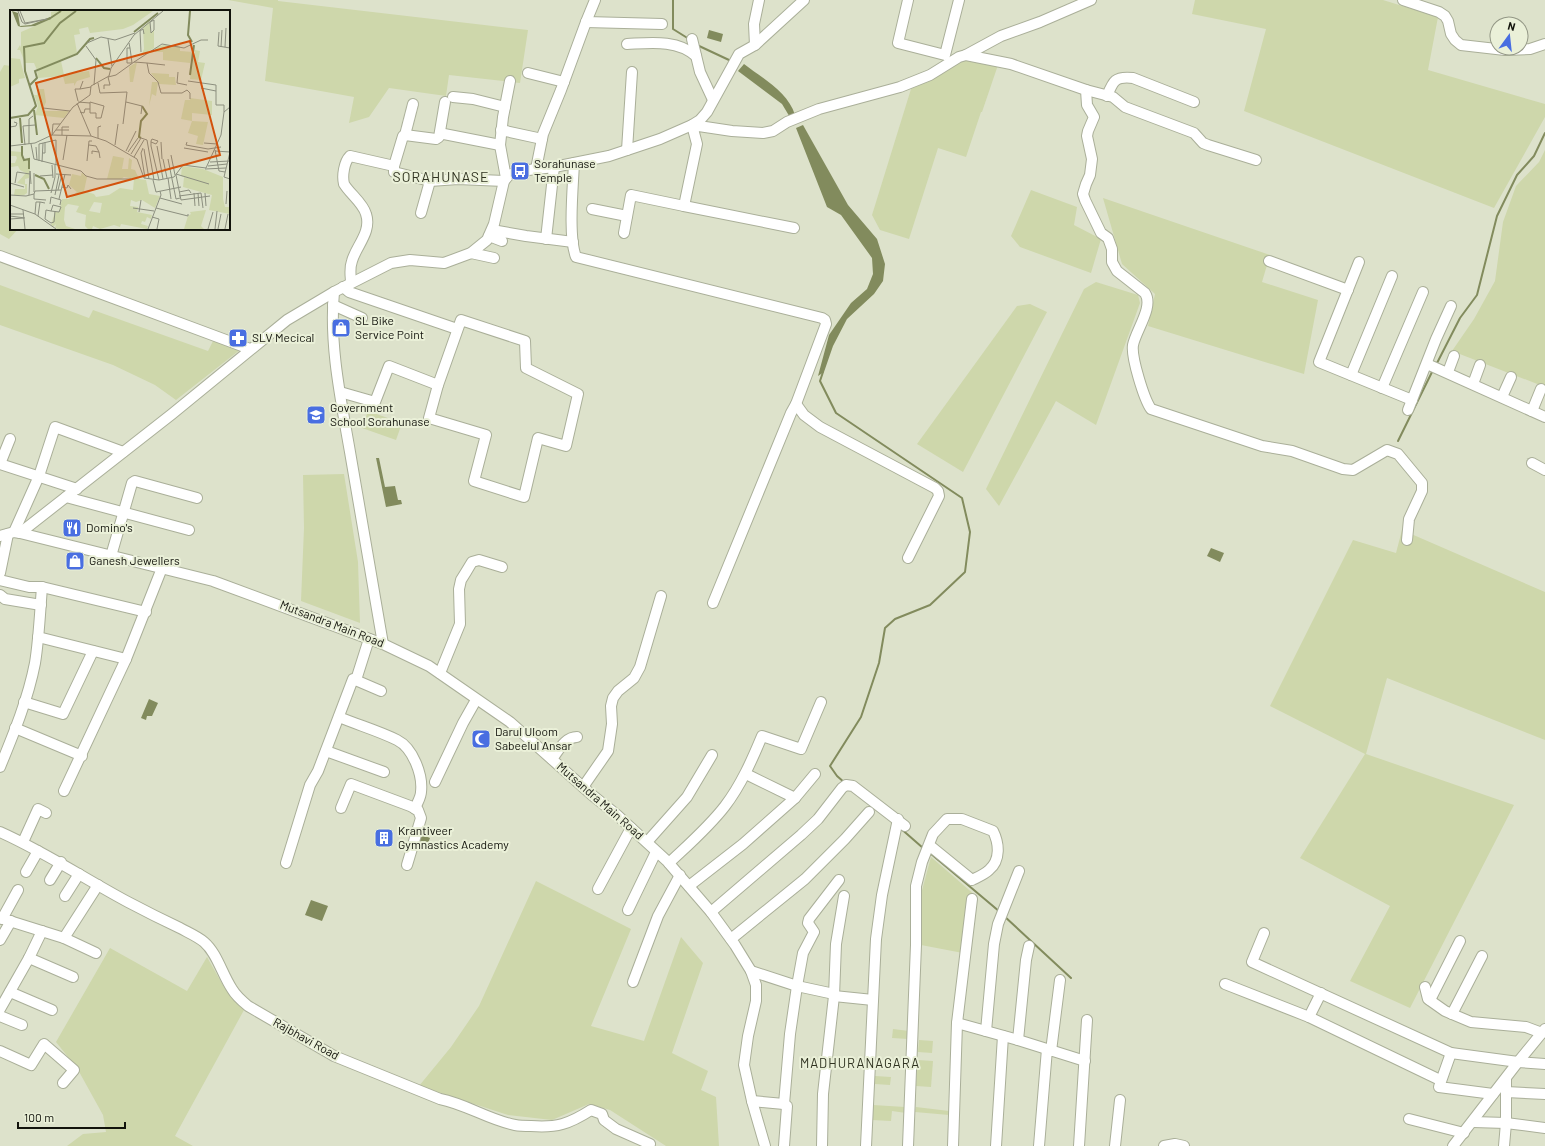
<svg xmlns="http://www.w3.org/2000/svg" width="1545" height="1146" font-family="Barlow,sans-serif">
  <rect width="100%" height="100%" fill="#dde2cb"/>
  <g fill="#ced7ab">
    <path d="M228,0H278V1L528,30L520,83L449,75L446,96L389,88L369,117L349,123L354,97L265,81L273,8Z"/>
    <path d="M1195,0H1383L1438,17L1428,70L1545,104V117L1494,208L1244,111L1266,29L1192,14Z"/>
    <path d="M966,58L998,65L982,112H981L966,157L938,148L909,239L880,230L872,215L911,89L929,81Z"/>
    <path d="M4,65L11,66V229H18L9,239L0,234V72Z"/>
    <path d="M1545,150V387L1452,351L1474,319L1495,281L1503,222L1516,186L1539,162Z"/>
    <path d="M1031,190L1077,207L1074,225L1101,239L1091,273L1020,247L1011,236Z"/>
    <path d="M1103,198L1270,255L1262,282L1318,300L1304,374L1148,326L1155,294L1122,264Z"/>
    <path d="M1096,282L1138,295L1140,303L1096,425L1056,401L999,506L986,489L1084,289Z"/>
    <path d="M0,285L89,318L93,310L208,351L213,341L241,349L176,400L155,385L113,365L0,325Z"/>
    <path d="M1030,304L1047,312L963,472L917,444L1017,306Z"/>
    <path d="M368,411L402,423L396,440L362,428Z"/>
    <path d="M344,474L358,562L360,623L301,601L304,528L303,475Z"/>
    <path d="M1402,530L1545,592V740L1387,678L1366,754L1514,805L1410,1008L1350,981L1390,906L1300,858L1365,754L1270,706L1353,540L1396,553Z"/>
    <path d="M931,857L976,896L968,954L921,945V894Z"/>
    <path d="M536,881L631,929L591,1026L644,1041L681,937L703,963L672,1053L708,1071L701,1090L716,1097L719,1146H666L610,1110L589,1104L552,1120L508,1115L419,1086L451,1047L479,1006Z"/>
    <path d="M110,948L187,991L207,957L225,989L244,1010L175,1136L193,1146H67L83,1134L106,1132L103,1115L77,1068L56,1042Z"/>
    <path d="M893,1029L909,1031L908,1039L892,1038Z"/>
    <path d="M919,1040L933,1041L932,1053L918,1052Z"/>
    <path d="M918,1060L933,1061L931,1087L916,1086Z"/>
    <path d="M875,1076L891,1077L890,1085L875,1084Z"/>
    <path d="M873,1105L905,1107L906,1113L892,1111L891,1121L872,1120Z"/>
    <path d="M916,1107L949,1111V1115L915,1112Z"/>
  </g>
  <g fill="#828b5d">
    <path d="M709,30L723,34L721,42L707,38Z"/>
    <path d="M744,64C762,78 788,92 795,115L791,119L782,104L738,71Z"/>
    <path d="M803,125L848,205L877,239L885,264L883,281L874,294L847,319L833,346L824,372L818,376L829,335L851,303L867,289L873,274L872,258L841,215L827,207L796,128Z"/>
    <path d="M376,458H379L385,487L395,486L398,500H401L402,504L386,507Z"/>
    <path d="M1211,548L1224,553L1220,562L1207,556Z"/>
    <path d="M149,699L158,703L152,716H147L146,720L141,718Z"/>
    <path d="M420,834L430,838L426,849L416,845Z"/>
    <path d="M311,900L328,906L322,921L305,915Z"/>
  </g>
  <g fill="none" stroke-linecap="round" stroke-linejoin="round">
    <g stroke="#828b5d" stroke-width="2">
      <path d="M673,0V29L689,39"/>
      <path d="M697,45L729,60"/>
      <path d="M1436,365L1460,318L1477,295L1497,216L1517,175L1534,156L1545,133"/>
      <path d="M823,372L820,381L836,413L962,498L970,532L965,572L930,605L895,619L885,628L879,663L861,717L830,766L837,776L845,783"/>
      <path d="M1398,441L1433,370"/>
      <path d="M899,827L923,848"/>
      <path d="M930,853L1000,912"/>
      <path d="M1004,916L1071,978"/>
    </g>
    <g stroke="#aaaf99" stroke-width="12">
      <g id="minor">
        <path d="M908,0L898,43L945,55L959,0"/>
        <path d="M1403,0L1439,12L1445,16L1448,21L1451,34L1455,40L1461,45L1505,50L1530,49L1545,44"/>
        <path d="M586,22L662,24"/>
        <path d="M692,39L700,72L713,100"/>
        <path d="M627,44C649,43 677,39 696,56"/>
        <path d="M755,45L754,24L759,0"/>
        <path d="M966,55L1001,36L1040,22L1091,0"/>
        <path d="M528,73L564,82"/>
        <path d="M1086,90L1113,97L1125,107L1194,133L1203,143L1208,145L1256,160"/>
        <path d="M1107,96C1113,81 1115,76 1133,78L1194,102"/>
        <path d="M453,97L473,99L505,107"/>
        <path d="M445,102L439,137L436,139L405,135L403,136L394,166V172L430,181L458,179L504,181"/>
        <path d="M501,130L542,139"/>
        <path d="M444,134L500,145"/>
        <path d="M405,135L413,104"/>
        <path d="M627,150L632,72"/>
        <path d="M574,163C573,186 568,237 576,257L822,318L825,320L826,324L796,404L791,413L713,603"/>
        <path d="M536,169L543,134L561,90L586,22L595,0"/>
        <path d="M506,178L500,145L503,117L510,81"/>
        <path d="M684,206L794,228"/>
        <path d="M592,209L627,216"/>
        <path d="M421,213L430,181"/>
        <path d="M492,230L526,236L573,242"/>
        <path d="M624,233L631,195L684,206L697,144L692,125L732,131L763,133L773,131L787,122L819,109L900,87L930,75L959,57L966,55L1011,64L1086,90L1087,105L1094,117L1088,131L1087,136L1092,159L1090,175L1086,184L1083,194L1085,200L1101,233L1108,238L1112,249V262L1117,271L1145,293C1154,307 1136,330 1133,345C1131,357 1144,399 1151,409L1262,446L1292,451L1343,469L1353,470L1387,450L1398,454L1422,483V491L1409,519L1407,540"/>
        <path d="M489,236L502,241"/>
        <path d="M546,239L554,167"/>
        <path d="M471,253L494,258"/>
        <path d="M0,256L250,349"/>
        <path d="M1269,261L1348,290"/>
        <path d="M1359,262L1319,362L1412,400"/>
        <path d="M351,283C351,276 349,269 352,261C356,246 372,232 366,214C363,203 350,194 344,184C342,176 344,162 350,156L394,166"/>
        <path d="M343,287L349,292L457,329"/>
        <path d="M334,292C329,345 341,400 350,452C361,516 372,580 383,644"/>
        <path d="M333,305L362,318"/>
        <path d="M461,320L525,341L526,368L578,394L566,446L538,438L524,497L474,481L486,435L429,418L438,385Z"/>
        <path d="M1427,364L1545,417"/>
        <path d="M1448,372L1454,356"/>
        <path d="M1351,375L1392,276"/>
        <path d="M1473,384L1480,365"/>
        <path d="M1382,388L1423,292"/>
        <path d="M340,392L375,402L389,366L438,385"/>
        <path d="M1502,397L1511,377"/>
        <path d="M796,404L804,415L820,427L935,488L938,491L939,496L908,558"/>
        <path d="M1408,410L1436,339L1451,306"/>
        <path d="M1532,411L1541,389"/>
        <path d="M1532,463L1545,470"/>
        <path d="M0,464L77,489"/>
        <path d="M0,464L10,439"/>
        <path d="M66,497L189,530"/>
        <path d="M14,532L39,476L55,427L123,452"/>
        <path d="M20,533L172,414L287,320L334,292L391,263L410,260L444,263L471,253L487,240L494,224L504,181L509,175L520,171L554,167L609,156L660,139L692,125L700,120L707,112L739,54L755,45L804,0"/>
        <path d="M0,536L14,532L20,533L213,581L383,644L429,666L510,722L592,795L617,815L667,861L711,912L735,945L751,971L756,985V1001L748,1036L744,1065L752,1101L765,1146"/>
        <path d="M111,556L132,483L135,481L197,498"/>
        <path d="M0,573L8,534"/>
        <path d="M0,580L29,587H42C40,612 39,638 35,663C28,699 14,733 0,767"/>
        <path d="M42,587L146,612"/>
        <path d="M0,595L5,599L41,605"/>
        <path d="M38,637L126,659"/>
        <path d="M440,673L460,624L459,589L461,580L466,572L472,562L479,560L502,567"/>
        <path d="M356,680L369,639"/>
        <path d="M24,702L63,714L93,651"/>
        <path d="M339,717C358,725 379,731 397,740C413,748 423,775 421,792C421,797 417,803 415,809"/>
        <path d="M15,728L82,756"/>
        <path d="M326,751L384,772"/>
        <path d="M552,759C559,750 565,737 577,737"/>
        <path d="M746,774L795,798"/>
        <path d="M435,782L463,723L476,700"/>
        <path d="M583,787L608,751L612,724L611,706L613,698L618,691L634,678L640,667L661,596"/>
        <path d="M64,791L126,659L162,568"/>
        <path d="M341,808L351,784L410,806L418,810L421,818L407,865"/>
        <path d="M0,832C45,852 85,879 128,902C145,911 163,920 180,928C187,932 197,936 204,942C217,953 222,974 232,989C236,996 242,1001 248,1006L334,1056L440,1099C466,1104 489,1120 515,1125C520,1126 526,1126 531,1126C557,1128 569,1124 591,1110L602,1114L604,1120L616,1129L650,1144"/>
        <path d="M23,842L38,809L46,813"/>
        <path d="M647,842L687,797L712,755"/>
        <path d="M286,863L310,785L318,771L353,679L381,691"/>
        <path d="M669,863C688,845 709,827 725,806C741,785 752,760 762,736L801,749L821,702"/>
        <path d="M26,872L38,851"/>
        <path d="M50,880L61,862"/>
        <path d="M689,886L743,844L795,798L815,774"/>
        <path d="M598,889L631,828"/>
        <path d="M65,896L79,874"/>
        <path d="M628,910L656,852"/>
        <path d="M711,912L801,835L818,819L842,788L846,785L853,786L905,826"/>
        <path d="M0,918L64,938L96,953"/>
        <path d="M2,919L18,890"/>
        <path d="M1264,933L1252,962L1451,1053L1518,1062L1545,1064"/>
        <path d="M64,938L98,885"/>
        <path d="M731,939L805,879L845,839L869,812"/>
        <path d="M0,940L11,921"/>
        <path d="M29,958L73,977"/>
        <path d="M751,971L797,986L834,994"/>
        <path d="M633,982L658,916L680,875"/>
        <path d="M1225,984L1309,1017L1440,1080"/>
        <path d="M1425,987L1428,999L1445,1011L1471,1022L1526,1027L1542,1033"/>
        <path d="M10,992L52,1010"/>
        <path d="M834,996L873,1000"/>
        <path d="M1430,1000L1460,941"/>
        <path d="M0,1009L29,958L42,931"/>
        <path d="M1452,1014L1482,956"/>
        <path d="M0,1016L22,1025"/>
        <path d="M1309,1017L1321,993"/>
        <path d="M957,1023L1018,1040L1085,1061"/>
        <path d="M986,1031L994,944L998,924L1019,871"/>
        <path d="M1018,1040L1026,960L1029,946"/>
        <path d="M0,1051L31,1065L44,1044L74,1070L63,1083"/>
        <path d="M1051,1051L1060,980"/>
        <path d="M1451,1053L1439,1087L1493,1094"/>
        <path d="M1506,1092L1545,1094"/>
        <path d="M752,1101L784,1104"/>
        <path d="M1409,1119L1464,1133"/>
        <path d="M1473,1122L1506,1123L1545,1128"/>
        <path d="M784,1146L787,1106L784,1104L790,1034L797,986L803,953L814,932L808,923L809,919L839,880"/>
        <path d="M822,1146L823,1094L834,996L836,944L844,896"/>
        <path d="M866,1146L876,939L882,895L898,819"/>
        <path d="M908,1146L916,945V886L922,862L933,834L947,819H962L993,831C999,843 1001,860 989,870C985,874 978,877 972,880L929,845"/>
        <path d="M953,1146L957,1023L972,899"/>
        <path d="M996,1146L1003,1036"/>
        <path d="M1039,1146L1047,1049"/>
        <path d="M1079,1146L1087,1020"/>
        <path d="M1115,1146L1120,1100"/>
        <path d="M1164,1146L1175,1144L1184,1146"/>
        <path d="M1453,1146L1518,1062L1545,1029"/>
        <path d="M1504,1146L1506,1123V1079"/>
      </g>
    </g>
    <use href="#minor" stroke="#fff" stroke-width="10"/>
  </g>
  <defs>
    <g id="bus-square" transform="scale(1)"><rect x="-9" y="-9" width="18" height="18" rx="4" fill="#496ee1" stroke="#eaf0d8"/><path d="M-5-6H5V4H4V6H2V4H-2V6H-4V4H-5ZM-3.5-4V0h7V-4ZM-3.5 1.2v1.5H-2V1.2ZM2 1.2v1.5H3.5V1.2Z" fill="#fff"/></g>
    <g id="shop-square" transform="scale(1)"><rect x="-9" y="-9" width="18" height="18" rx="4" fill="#496ee1" stroke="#eaf0d8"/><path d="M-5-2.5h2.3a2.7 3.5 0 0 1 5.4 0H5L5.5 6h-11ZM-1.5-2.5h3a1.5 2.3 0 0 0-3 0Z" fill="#fff"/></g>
    <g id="pharmacy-square" transform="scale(1)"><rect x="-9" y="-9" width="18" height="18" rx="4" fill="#496ee1" stroke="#eaf0d8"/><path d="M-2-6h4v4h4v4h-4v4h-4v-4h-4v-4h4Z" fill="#fff"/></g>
    <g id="school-square" transform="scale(1)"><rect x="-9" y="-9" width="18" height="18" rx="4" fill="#496ee1" stroke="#eaf0d8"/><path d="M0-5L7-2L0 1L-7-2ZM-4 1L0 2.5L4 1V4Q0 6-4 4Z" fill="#fff"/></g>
    <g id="restaurant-square" transform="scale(1)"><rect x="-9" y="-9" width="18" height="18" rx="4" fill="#496ee1" stroke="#eaf0d8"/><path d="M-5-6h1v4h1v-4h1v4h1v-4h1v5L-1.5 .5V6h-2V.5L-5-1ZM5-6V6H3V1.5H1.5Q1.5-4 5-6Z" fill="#fff"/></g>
    <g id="mosque-square" transform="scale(1)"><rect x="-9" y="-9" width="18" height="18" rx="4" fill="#496ee1" stroke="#eaf0d8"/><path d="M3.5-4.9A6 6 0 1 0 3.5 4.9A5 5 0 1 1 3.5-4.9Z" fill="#fff"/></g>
    <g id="building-square" transform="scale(1)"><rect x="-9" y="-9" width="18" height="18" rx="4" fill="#496ee1" stroke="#eaf0d8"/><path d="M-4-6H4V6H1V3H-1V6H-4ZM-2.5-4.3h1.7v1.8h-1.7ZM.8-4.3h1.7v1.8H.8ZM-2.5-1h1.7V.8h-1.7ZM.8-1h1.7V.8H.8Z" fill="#fff"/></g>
  </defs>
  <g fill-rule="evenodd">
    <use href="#bus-square" x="520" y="171"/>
    <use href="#shop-square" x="341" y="328"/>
    <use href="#pharmacy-square" x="238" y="338"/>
    <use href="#school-square" x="316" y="415"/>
    <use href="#restaurant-square" x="72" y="528"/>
    <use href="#shop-square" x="75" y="561"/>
    <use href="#mosque-square" x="481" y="739"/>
    <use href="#building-square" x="384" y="838"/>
  </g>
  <g text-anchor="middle" stroke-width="4" stroke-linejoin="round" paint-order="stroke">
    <g font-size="12" fill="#12130c" stroke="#eaf0d8" text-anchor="start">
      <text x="534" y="168">Sorahunase<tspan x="534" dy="14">Temple</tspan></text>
      <text x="355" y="325">SL Bike<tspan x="355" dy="14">Service Point</tspan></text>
      <text x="252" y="342">SLV Mecical</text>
      <text x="330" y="412">Government<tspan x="330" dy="14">School Sorahunase</tspan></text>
      <text x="86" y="532">Domino's</text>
      <text x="89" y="565">Ganesh Jewellers</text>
      <text x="495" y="736">Darul Uloom<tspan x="495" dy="14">Sabeelul Ansar</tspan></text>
      <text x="398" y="835">Krantiveer<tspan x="398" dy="14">Gymnastics Academy</tspan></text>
    </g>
    <g font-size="12" fill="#12130c" stroke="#eaf0d8">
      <text transform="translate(332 624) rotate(21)" y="4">Mutsandra Main Road</text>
      <text transform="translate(600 801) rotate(41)" y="4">Mutsandra Main Road</text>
      <text transform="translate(306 1039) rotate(29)" y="4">Rajbhavi Road</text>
    </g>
    <g font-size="13" letter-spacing="1" fill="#303321" stroke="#eaf0d8">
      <text x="860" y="1068">MADHURANAGARA</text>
    </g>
    <g font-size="14" letter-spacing="1" fill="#303321" stroke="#eaf0d8">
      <text x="441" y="182">SORAHUNASE</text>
    </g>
  </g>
  <g transform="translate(10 10)">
    <rect width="220" height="220" fill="#dde2cb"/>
    <path d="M46,1H143L123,15L113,19L80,23L78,17L69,19L70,24L64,25L67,43L27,60L24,53H15L10,40H7L10,35L11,38V22L41,9V2ZM140,11L141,23L144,20V38L131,46L134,39L133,17ZM153,35L170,36V41L183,42L180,53L153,50V42H145V38ZM185,40L190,41L188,52L195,53L191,70L180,69ZM0,48L10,49L15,68L9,69V73L0,77ZM51,51L54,65L79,61L80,67L67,71L64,76V73L55,74L53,66L28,68L27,61ZM127,52L123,72H120L119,57ZM141,63L159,64V67H165L166,75L149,74ZM142,72H148L146,86L142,84L139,96ZM28,79H34L36,92L32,101H59L54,108L25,105L28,96L24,85H27ZM180,88L202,91V105L182,103V111L198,112L193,135L186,134L188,126L178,123L182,111L171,109L175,90H180ZM0,141L11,142L13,150H18L20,160L19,168L15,169V174H17V183L14,185H4L5,179H15V175L7,173L16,163L10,160L8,156L1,157L0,153H5L7,148L6,146H0ZM103,146L114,148L112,159H118L119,148L122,150L121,159L125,160L129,169L136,170L139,184L150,186L145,198L132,190L126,192L121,190L120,196L128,197L127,202L142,205L141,209L137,207L135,212L132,211L131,214L138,216L137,219L111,214L110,217L104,215L90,219L83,216L82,219H78L75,216L76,205L66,202L69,196L58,194L55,197L54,210L56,216L65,219H48L45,218L46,214L43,217L41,215L45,202H49L52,189H59L67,182L59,175L62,164L71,166L72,162L77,167L74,181L84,184L86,187L99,185L110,178L123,180L124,169L114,167L111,169H97ZM84,192L92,193L90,203L79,201ZM172,156L193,159L213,167V189L215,197H220V204L199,200L202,185L173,177L174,167L202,174L171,166ZM196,200L191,216L194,219H174L178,206L181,204L180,202Z" fill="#ced7ab" fill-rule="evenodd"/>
    <path d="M2,1L8,3L10,16L21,15L40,7L41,9L25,16L11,17L8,16Z" fill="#828b5d"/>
    <path fill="none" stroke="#828b5d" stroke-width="2" d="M180,1L178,25L182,32M39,9L51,1M124,22L148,3M86,48L94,58L100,59M180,65L184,35M19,76L27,68L25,61L67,44L80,29L84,28M24,100L27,125M0,108L18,105L26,96L15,61L14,37L34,33L50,13L66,1M10,108L12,133M131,128L129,127L131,111L137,104L132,96M12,136V145L14,150L19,149V159M25,165L34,169L39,179"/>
    <path fill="none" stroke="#8c8f7f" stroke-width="1" d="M8,1L12,12L15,14L37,9L15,13L10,1M144,10V20L141,23L140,12ZM209,22L208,36L220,38M98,29L102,56M77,33L91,27L105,30L125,23M119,33L120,38H117V53H122L120,38M76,36L86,50L84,75M211,37L212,20M215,37L216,18M131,42L130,21L133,19L134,24M124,52L152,34L174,38L191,30H198M137,53L155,55M168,62L167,73L177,75M73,71L70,79L81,77M178,71L206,75V95H214V102M88,73L90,83L117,82L113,114M191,78L206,81M94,79V75H100L98,67L106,65L124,52L137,53L139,63L148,72L151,83H172L177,80L180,83V89M68,91L65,79H70M68,92L80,93M80,92L94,96L91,108H86V103H80ZM116,92L132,96L131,104M67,93L81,126M33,98L60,101M70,102L74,103L75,99H80M0,117L6,116L7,113L4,112M46,120H59M42,125L81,126L96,131L127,149L134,168L149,170L164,167L173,155L196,158L211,125L214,102L220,97M42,125L43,114H50M52,125V117H59M88,128V117L91,116M137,130L144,170M141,132L146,134L148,131L142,129L141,131V136L149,170M151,132L152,149M177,132L176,135L198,139L211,137M194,133L207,134M19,134V109L23,106M21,134L24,149L71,161L76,166L87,169H121M29,134L46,130V155M29,134V151M15,135L13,116L25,115M79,135L86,136L89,142M105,135L108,114M0,136L25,133L42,125L63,97L80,85L81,76L99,66L101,58L124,25L153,1M147,136L153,169M26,137L27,150M133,138L131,143L135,168M174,138L198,142M134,139L139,169M205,140L209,161L215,162M116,141L126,121M205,141L220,142M118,142L128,128M220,142L214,167L220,169M33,143H35V132M82,144V141L89,142L90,148M121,144L131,128L137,130M161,145L165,165M124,147L134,130M153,149L157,168M158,149L166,189L170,188M53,150L57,125M77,151L79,131H82M32,152L33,133M200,152L220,151M42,155L43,168M198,156L217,154M195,159L216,158M46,164L61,165M166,164L199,174M166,165L171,190L200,186M30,166L43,165M158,168L161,189M143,170L146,182L171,177M0,173L14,177M5,173L7,162L20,164M52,177L57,178L58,175L61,179M48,180L52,164M24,182V163M169,182L179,180L181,183M41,183L45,167V155M184,183L185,196M188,183L189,196M195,183L196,196M24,184V189L36,190M0,185L16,186L24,184L25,181L51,180M19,185L20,161L21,174M45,185L49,165M169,186L191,183L193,198M150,188L172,194M49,189L55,164M40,194L41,187L51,190L50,195M216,194L217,181M0,195L25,204L46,219M123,198L144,201M146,198L178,206V204M13,200L15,219M41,201L43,195L51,197L49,202L41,201L36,200L35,209L41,213L44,212L45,201M129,202L131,190M0,204H14M25,204L26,192H30M0,206L15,208M28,206L30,192L35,193M142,207L149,209L147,219M0,209L14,208M138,219L151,185L150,181M198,219L203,202M205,219L207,201M208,219L211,204M215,219L218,204"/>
    <path fill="#d3520c" fill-opacity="0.15" stroke="#d3520c" stroke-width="2" d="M180,31L210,145L57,187L26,73Z"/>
    <rect width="220" height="220" fill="none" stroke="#12130c" stroke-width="2"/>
  </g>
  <g transform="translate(1509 36) rotate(15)"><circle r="19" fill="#eaf0d8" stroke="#949886"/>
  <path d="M0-3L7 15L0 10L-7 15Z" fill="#496ee1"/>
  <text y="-6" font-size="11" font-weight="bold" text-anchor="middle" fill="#12130c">N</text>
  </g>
  <path d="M18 1122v6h107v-6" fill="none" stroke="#12130c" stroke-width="2"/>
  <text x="24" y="1122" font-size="12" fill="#12130c" stroke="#eaf0d8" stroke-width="3" paint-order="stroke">100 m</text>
</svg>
